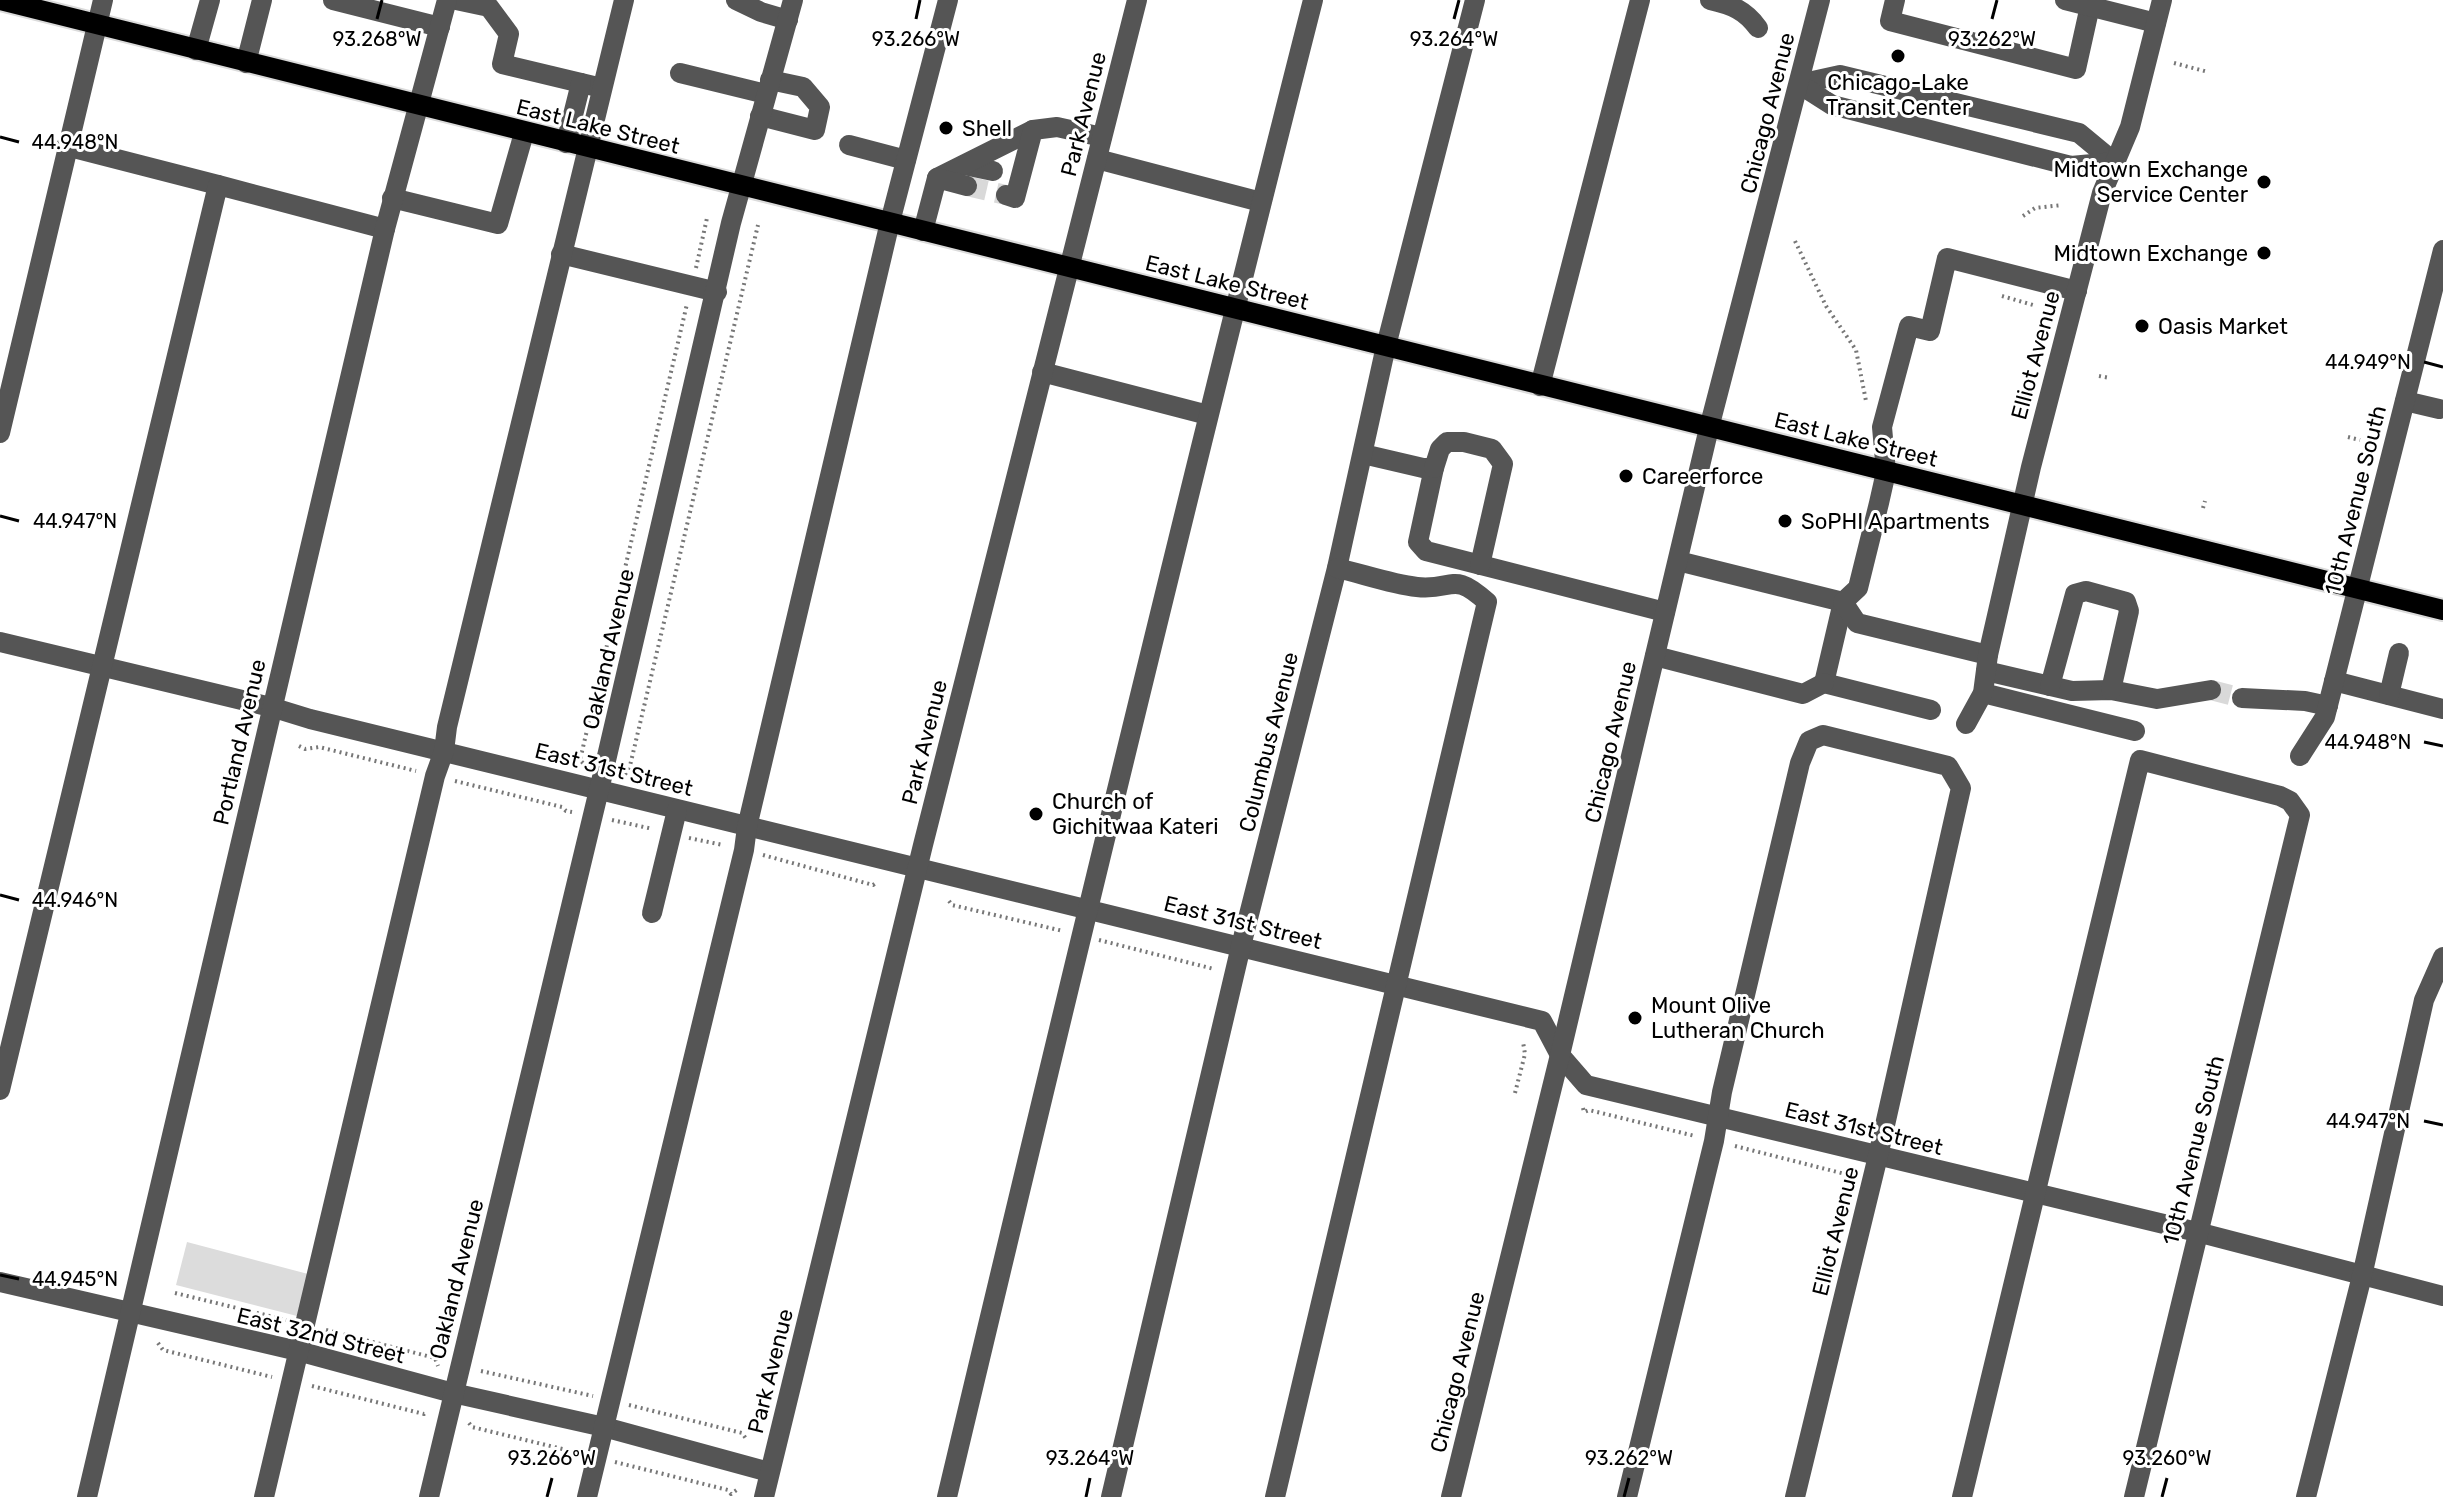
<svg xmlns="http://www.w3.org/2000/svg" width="2443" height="1497" font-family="Rubik,sans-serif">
  <rect width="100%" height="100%" fill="#fff"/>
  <path fill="#dcdcdc" d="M187,1242L308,1274L297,1316L176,1285Z"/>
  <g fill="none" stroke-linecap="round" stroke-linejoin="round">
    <g stroke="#d9d9d9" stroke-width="20" stroke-dasharray="20 10" stroke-linecap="butt">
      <path d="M967,186L1006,195"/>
      <path d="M2211,690L2242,698"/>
    </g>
    <g stroke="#dbdbdb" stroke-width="24">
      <path id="major" d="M0,0L2443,610"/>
    </g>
    <g stroke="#777" stroke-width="4" stroke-dasharray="2 4" stroke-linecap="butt">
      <path d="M2174,63L2208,72"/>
      <path d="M2148,167L2163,170"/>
      <path d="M2023,216L2035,208L2062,205"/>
      <path d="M1795,241L1826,306L1856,350L1866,401"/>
      <path d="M696,268L707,218"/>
      <path d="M2002,296L2033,305"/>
      <path d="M2099,376L2110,378"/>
      <path d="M2348,437L2360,440"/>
      <path d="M2203,508L2205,501"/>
      <path d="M299,746L305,749L319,747L416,771"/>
      <path d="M583,763L580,760L687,304"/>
      <path d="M625,774L629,770L758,225"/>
      <path d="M455,781L562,807L566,811L572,812"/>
      <path d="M612,820L653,829"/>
      <path d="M689,838L723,845"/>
      <path d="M763,855L873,885L876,883"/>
      <path d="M949,901L952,905L1063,931"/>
      <path d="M1099,940L1214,969"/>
      <path d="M1515,1093L1525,1054L1523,1042"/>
      <path d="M1583,1108L1584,1112L1589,1110L1695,1136"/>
      <path d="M1735,1146L1849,1175"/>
      <path d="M175,1293L286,1320"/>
      <path d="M326,1330L435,1358L438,1366"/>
      <path d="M158,1343L163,1350L272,1377"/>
      <path d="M481,1371L593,1396"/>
      <path d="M312,1386L424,1414L427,1411"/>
      <path d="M629,1405L742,1433L747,1440"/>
      <path d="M469,1423L472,1427L579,1453"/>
      <path d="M615,1462L728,1490L731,1494L738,1489"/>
    </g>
    <g stroke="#555" stroke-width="20">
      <path d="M333,0L440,27"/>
      <path d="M456,0L489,7L509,34L502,64L602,88"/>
      <path d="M736,0L761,12L788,20"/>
      <path d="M1710,0C1732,5 1745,10 1758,28"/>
      <path d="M1895,0L1890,21L2076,69L2090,6"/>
      <path d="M2065,0L2156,23"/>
      <path d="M196,50L210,0"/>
      <path d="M246,63L262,0"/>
      <path d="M680,73L766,94"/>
      <path d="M1799,84L1840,75L2079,133L2114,162"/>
      <path d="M1799,84L1832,105L2071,166L2114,162"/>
      <path d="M760,116L815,130L820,107L803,87L770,80"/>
      <path d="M566,143L581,83"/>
      <path d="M849,145L906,160"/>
      <path d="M66,146L218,185"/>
      <path d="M1097,159L1261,202"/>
      <path d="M964,165L993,171"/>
      <path d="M937,178L1033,130"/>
      <path d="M1006,195L1015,198L1033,130L1057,127L1102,137"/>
      <path d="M392,198L498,224L524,133"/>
      <path d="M923,231L937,178L967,186"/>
      <path d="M561,254L717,292"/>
      <path d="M1042,372L1208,415"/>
      <path d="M1540,386L1640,0"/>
      <path d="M2405,401L2439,409"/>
      <path d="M0,433L103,0"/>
      <path d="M1363,454L1423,468H1434L1418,542L1426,551L1665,612"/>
      <path d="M1434,468L1440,449L1447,442H1464L1492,449L1503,464L1480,565"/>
      <path d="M1678,561L1843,602L1824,683L1931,710"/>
      <path d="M0,642L271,707L310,719L1542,1021L1560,1055L1586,1085L2197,1232L2443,1296"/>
      <path d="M1988,655L1857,623L1843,602L1858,588L1879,503L1886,472L1882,427L1909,326L1930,331L1947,258L2077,291"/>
      <path d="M1655,656L1803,694L1824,683"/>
      <path d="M1986,671L2072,691L2111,690L2157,699L2211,690"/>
      <path d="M2334,681L2443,709"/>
      <path d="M2050,686L2075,594L2086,591L2126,602L2129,611L2111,690"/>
      <path d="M1983,693L2135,731"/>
      <path d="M2389,695L2399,653"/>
      <path d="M2242,698L2305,701L2328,706"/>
      <path d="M1966,724L1983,693L1988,655L2031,467L2102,193L2130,127L2162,0"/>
      <path d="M2300,756L2325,717L2443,250"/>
      <path d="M652,913L677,810"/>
      <path d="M0,1090L218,185L385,229"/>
      <path d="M0,1282L298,1351L453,1393L604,1427L769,1472"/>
      <path d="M87,1497L385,229L447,0"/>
      <path d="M264,1497L435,776L444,751L447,727L624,0"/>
      <path d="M429,1497L604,769L731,223L793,0"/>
      <path d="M587,1497L744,850L747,827L890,222L948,0"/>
      <path d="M764,1497L923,845L1137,0"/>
      <path d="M947,1497C1066,997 1186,498 1313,0"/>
      <path d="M1111,1497L1241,946L1337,568L1386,346L1475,0"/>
      <path d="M1275,1497L1487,602C1452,570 1454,591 1417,587C1391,584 1363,574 1337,568"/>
      <path d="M1451,1497L1560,1055L1709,428L1820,0"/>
      <path d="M1627,1497L1714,1141L1722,1092L1800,763L1809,741L1823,735L1948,766L1961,788L1878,1156L1795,1497"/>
      <path d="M1962,1497L2140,760L2280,796L2290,801L2300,815L2134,1497"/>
      <path d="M2306,1497L2362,1276L2424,1000L2443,957"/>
    </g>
    <use href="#major" stroke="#000" stroke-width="20"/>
  </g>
  <path fill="none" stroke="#000" stroke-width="3" d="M377,19L382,0M916,19L920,0M1454,19L1459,0M1992,19L1997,0M0,137L19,142M2424,362L2443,367M0,516L19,521M2424,742L2443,746M0,895L19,900M2424,1121L2443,1125M0,1275L19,1279M547,1497L552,1478M1086,1497L1090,1478M1624,1497L1629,1478M2162,1497L2167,1478"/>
  <g fill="#000" stroke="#fff" stroke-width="3">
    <circle cx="1898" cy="56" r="8"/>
    <circle cx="946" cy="128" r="8"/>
    <circle cx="2264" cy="182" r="8"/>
    <circle cx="2264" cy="253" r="8"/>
    <circle cx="2142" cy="326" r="8"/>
    <circle cx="1626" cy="476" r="8"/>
    <circle cx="1785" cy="521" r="8"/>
    <circle cx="1036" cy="814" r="8"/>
    <circle cx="1635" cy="1018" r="8"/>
  </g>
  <g text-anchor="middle" stroke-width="6" stroke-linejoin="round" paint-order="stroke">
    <g font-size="22" fill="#000" stroke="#fff" text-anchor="start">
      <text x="1898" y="90" text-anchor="middle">Chicago-Lake<tspan x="1898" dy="25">Transit Center</tspan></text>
      <text x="962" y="136">Shell</text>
      <text x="2248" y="177" text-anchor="end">Midtown Exchange<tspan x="2248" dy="25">Service Center</tspan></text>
      <text x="2248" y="261" text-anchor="end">Midtown Exchange</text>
      <text x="2158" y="334">Oasis Market</text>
      <text x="1642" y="484">Careerforce</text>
      <text x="1801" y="529">SoPHI Apartments</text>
      <text x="1052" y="809">Church of<tspan x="1052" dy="25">Gichitwaa Kateri</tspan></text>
      <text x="1651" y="1013">Mount Olive<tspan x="1651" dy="25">Lutheran Church</tspan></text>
    </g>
    <g font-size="22" fill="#000" stroke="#fff">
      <text transform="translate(1767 113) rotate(-76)" y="8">Chicago Avenue</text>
      <text transform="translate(1083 114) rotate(-76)" y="8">Park Avenue</text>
      <text transform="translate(598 126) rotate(14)" y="8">East Lake Street</text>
      <text transform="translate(1227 282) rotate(14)" y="8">East Lake Street</text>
      <text transform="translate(2035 355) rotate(-75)" y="8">Elliot Avenue</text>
      <text transform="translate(1856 439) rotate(14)" y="8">East Lake Street</text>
      <text transform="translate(2355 500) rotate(-76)" y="8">10th Avenue South</text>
      <text transform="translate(608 649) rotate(-77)" y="8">Oakland Avenue</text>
      <text transform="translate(239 742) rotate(-77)" y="8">Portland Avenue</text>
      <text transform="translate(924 742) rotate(-76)" y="8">Park Avenue</text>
      <text transform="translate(1268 742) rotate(-76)" y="8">Columbus Avenue</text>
      <text transform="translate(1610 742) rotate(-77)" y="8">Chicago Avenue</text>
      <text transform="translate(614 769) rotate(14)" y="8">East 31st Street</text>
      <text transform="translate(1243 922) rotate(14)" y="8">East 31st Street</text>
      <text transform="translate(1864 1128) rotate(14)" y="8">East 31st Street</text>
      <text transform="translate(2193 1150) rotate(-76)" y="8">10th Avenue South</text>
      <text transform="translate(1835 1231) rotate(-76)" y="8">Elliot Avenue</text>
      <text transform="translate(456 1279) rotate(-76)" y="8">Oakland Avenue</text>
      <text transform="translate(321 1335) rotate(14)" y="8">East 32nd Street</text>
      <text transform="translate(770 1371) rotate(-76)" y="8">Park Avenue</text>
      <text transform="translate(1457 1372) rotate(-76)" y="8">Chicago Avenue</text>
    </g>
  </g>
  <g font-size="20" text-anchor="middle" fill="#000" stroke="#fff" stroke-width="6" stroke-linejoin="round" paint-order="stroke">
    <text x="377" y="46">93.268°W</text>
    <text x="916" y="46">93.266°W</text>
    <text x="1454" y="46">93.264°W</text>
    <text x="1992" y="46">93.262°W</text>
    <text x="75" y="149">44.948°N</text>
    <text x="2368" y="369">44.949°N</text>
    <text x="75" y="528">44.947°N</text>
    <text x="2368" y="749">44.948°N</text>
    <text x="75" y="907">44.946°N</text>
    <text x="2368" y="1128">44.947°N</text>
    <text x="75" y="1286">44.945°N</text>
    <text x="552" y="1465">93.266°W</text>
    <text x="1090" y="1465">93.264°W</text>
    <text x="1629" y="1465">93.262°W</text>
    <text x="2167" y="1465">93.260°W</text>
  </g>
</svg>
